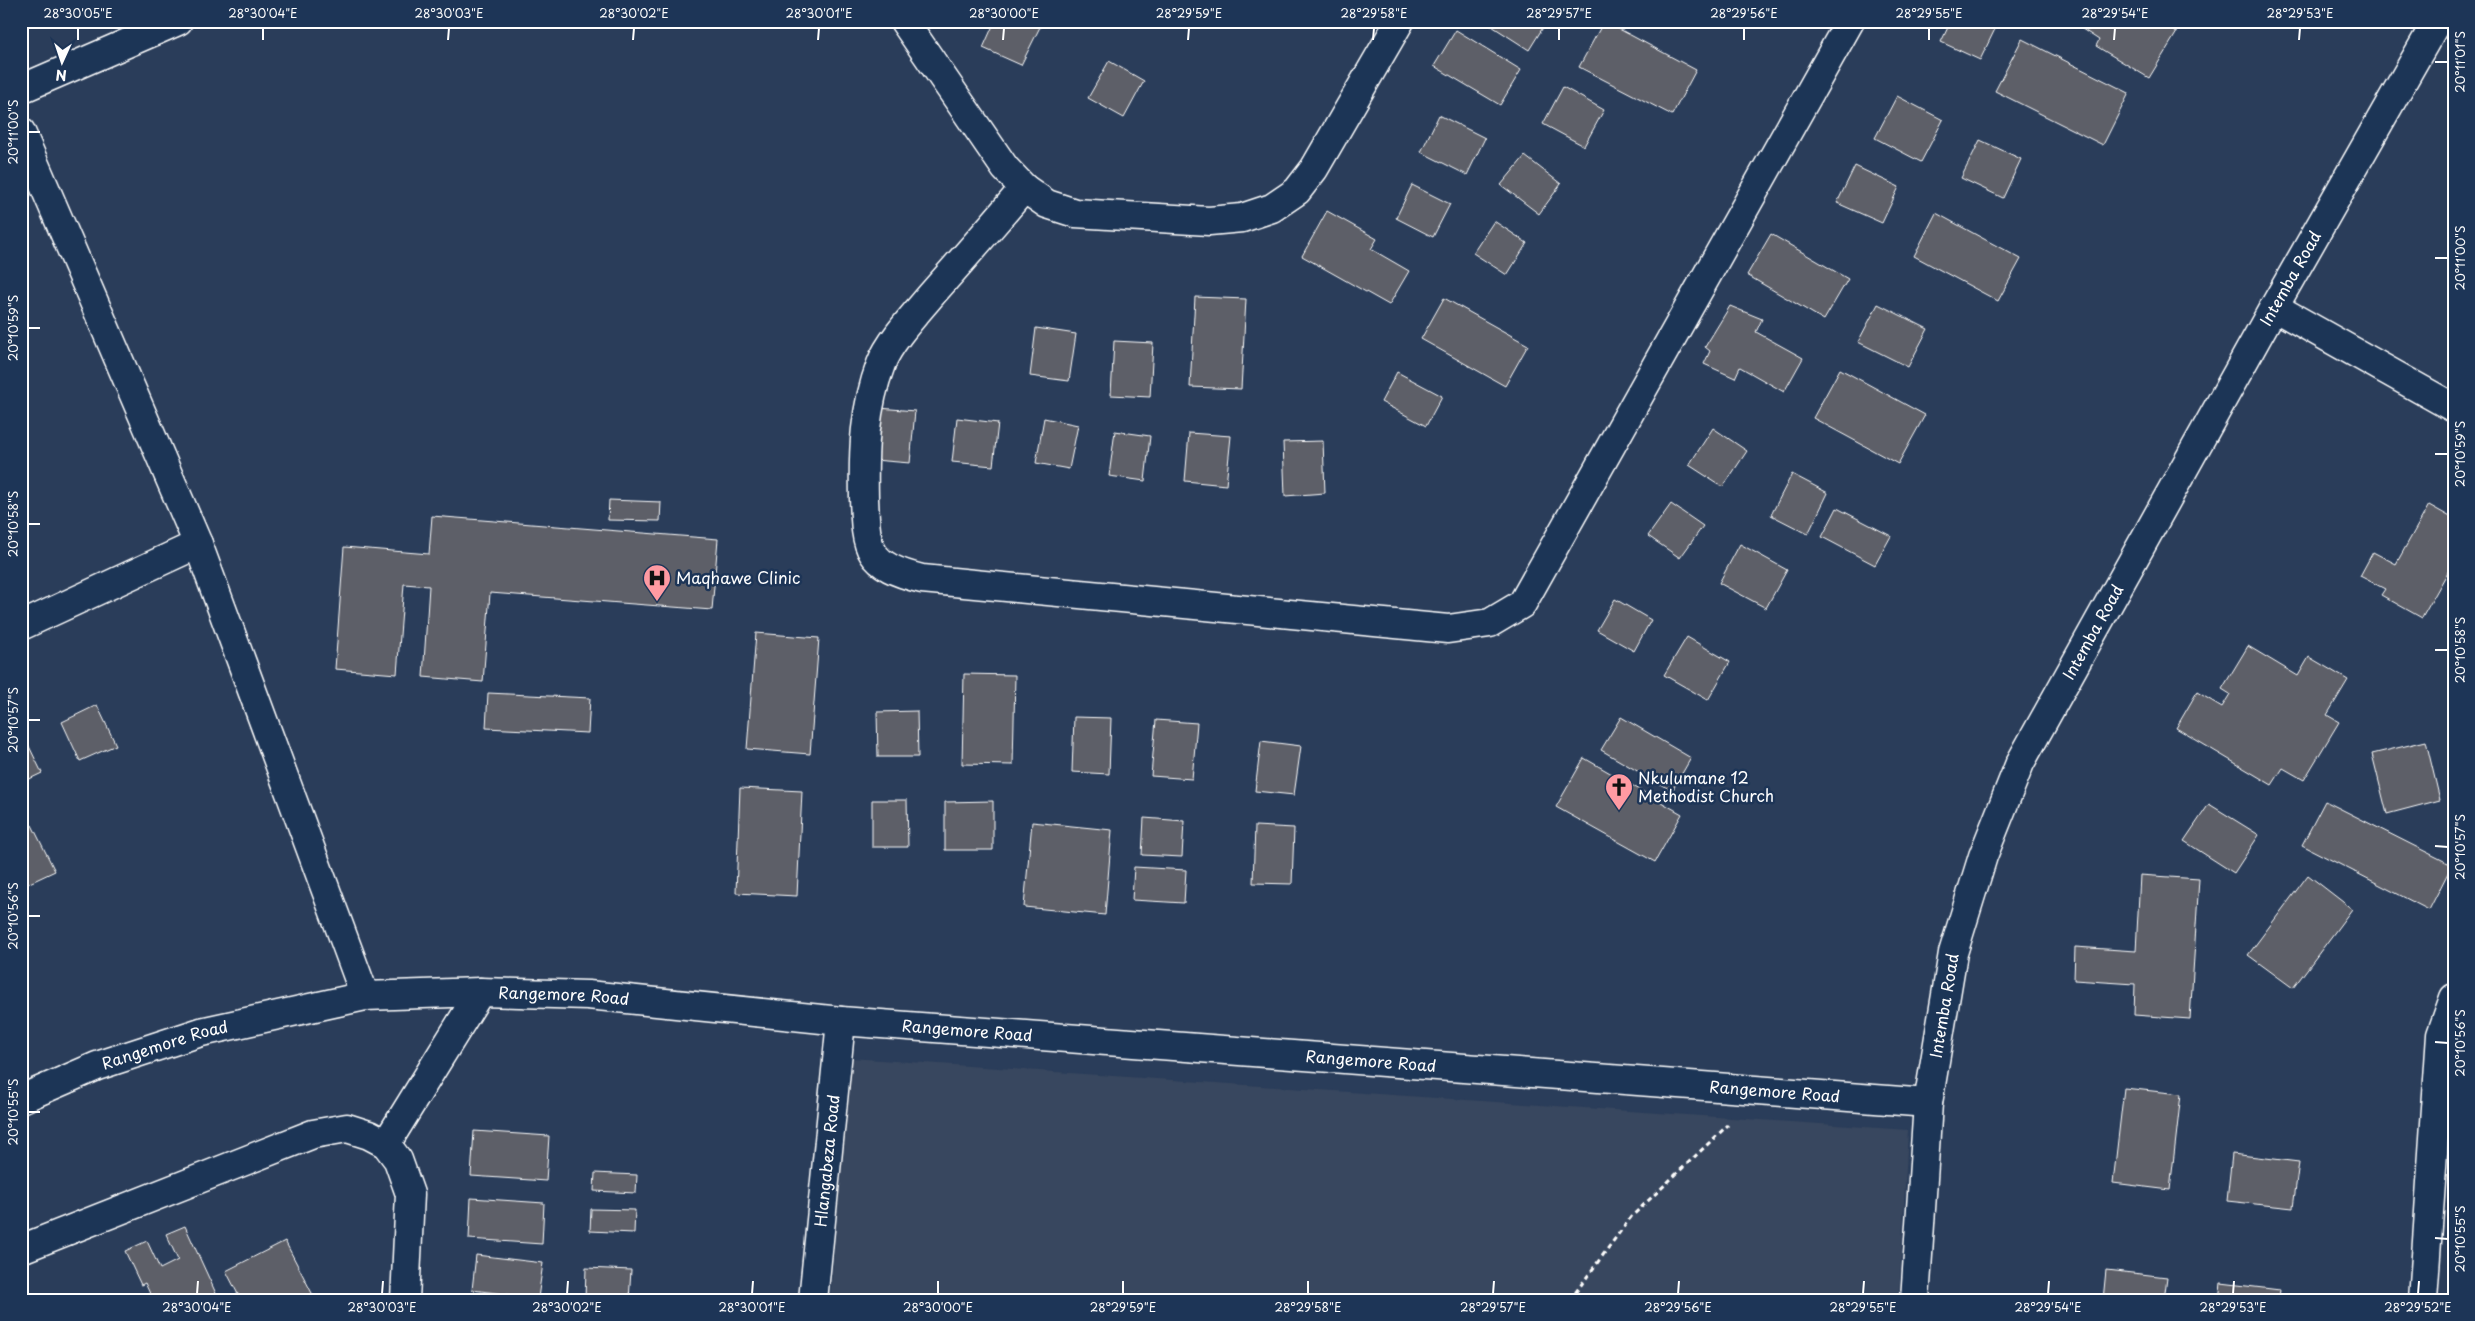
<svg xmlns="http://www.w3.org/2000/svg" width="2475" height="1321" font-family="'Playpen Sans',sans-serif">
  <rect width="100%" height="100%" fill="#2a3d5a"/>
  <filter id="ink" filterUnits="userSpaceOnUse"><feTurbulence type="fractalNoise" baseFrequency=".02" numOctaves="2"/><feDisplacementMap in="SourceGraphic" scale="10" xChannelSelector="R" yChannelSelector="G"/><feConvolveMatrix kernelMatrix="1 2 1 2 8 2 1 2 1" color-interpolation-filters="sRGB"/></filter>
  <g filter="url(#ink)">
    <path fill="#39475e" d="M850,1058L1908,1130L1899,1300H830Z"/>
    <g fill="#5d5f67" stroke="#fff">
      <path d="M995,21H1043L1021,65L983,48Z"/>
      <path d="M1484,21H1547L1529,50Z"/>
      <path d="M1604,21L1696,70L1672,115L1579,67Z"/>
      <path d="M1951,21H1983L1996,27L1980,60L1941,42Z"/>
      <path d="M2070,21H2159L2177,32L2149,78L2096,46L2099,40Z"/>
      <path d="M1456,30L1521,70L1500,105L1434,66Z"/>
      <path d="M2022,39L2129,93L2103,145L1995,91Z"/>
      <path d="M1109,61L1144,81L1124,118L1088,98Z"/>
      <path d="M1563,87L1604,110L1584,146L1543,124Z"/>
      <path d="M1897,96L1943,120L1921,162L1875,138Z"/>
      <path d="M1439,115L1485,138L1467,175L1421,152Z"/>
      <path d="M1980,140L2021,159L2003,198L1961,178Z"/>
      <path d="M1525,156L1561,184L1539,214L1501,185Z"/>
      <path d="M1855,166L1899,187L1882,223L1837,203Z"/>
      <path d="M1412,185L1450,204L1433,237L1396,218Z"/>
      <path d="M1327,211L1377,239L1371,249L1409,271L1389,305L1302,256Z"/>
      <path d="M1936,213L2021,259L1998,301L1914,256Z"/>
      <path d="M1494,221L1527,243L1507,275L1473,253Z"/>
      <path d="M1771,234L1848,279L1824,320L1747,275Z"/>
      <path d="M1195,297L1246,299L1241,389L1190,387Z"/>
      <path d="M1444,298L1528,345L1505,386L1421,339Z"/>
      <path d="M1878,304L1928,329L1908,367L1858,342Z"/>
      <path d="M1730,306L1762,319L1756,332L1803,358L1784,392L1740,367L1735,378L1704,364L1710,351L1705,347Z"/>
      <path d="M1036,328L1076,334L1069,381L1030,376Z"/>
      <path d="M1114,341L1153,343L1150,397L1111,395Z"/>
      <path d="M1840,369L1925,415L1898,464L1813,418Z"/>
      <path d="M1397,372L1442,396L1426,426L1381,402Z"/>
      <path d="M879,408L915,411L910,463L874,460Z"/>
      <path d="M957,418L998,423L993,466L952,462Z"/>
      <path d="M1044,418L1078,425L1069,469L1036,463Z"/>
      <path d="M1713,428L1747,451L1723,487L1689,465Z"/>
      <path d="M1115,431L1150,436L1145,481L1109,476Z"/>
      <path d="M1189,433L1231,436L1226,485L1185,481Z"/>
      <path d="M1323,441L1325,493L1285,496L1283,442Z"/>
      <path d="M1792,474L1828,493L1808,534L1771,515Z"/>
      <path d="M609,500L661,502L660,521L608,520Z"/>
      <path d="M1671,504L1703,526L1680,558L1648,536Z"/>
      <path d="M2429,505L2454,519V561L2422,618L2381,595L2385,589L2360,576L2373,552L2396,564Z"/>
      <path d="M1837,508L1891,536L1875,565L1822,537Z"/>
      <path d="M432,516L718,539L712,610L490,593L483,682L423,677L429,586L404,584L397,674L335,669L344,547L429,554Z"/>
      <path d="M1740,544L1787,570L1766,608L1719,583Z"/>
      <path d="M1615,599L1651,620L1634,651L1597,630Z"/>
      <path d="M756,633L819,638L810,754L747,749Z"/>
      <path d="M1687,637L1730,662L1708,700L1664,675Z"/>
      <path d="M2248,646L2298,676L2309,657L2348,680L2327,715L2339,722L2304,780L2283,768L2272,785L2176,728L2197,692L2222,707L2230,694L2222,689Z"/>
      <path d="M964,674L1015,675L1013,765L962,764Z"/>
      <path d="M488,693L590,698L588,733L486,728Z"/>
      <path d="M97,705L116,745L80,761L62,722Z"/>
      <path d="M917,711L918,757H878L877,712Z"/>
      <path d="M1074,717L1111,718L1109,774L1072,772Z"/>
      <path d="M1621,717L1691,758L1672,791L1601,750Z"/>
      <path d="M1156,720L1197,723L1192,779L1151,776Z"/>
      <path d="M24,736L42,773L21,783V738Z"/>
      <path d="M1261,741L1301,746L1294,795L1255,791Z"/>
      <path d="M2426,741L2440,800L2387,814L2372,754Z"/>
      <path d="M1584,758L1682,814L1655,862L1556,807Z"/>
      <path d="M740,788L802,791L797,896L736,893Z"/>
      <path d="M872,800H907L908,847H872Z"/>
      <path d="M993,801V850H945V802Z"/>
      <path d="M2325,801L2452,865L2429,910L2302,845Z"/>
      <path d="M2209,804L2259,835L2234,873L2184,841Z"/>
      <path d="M1144,818L1184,821L1182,857L1142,855Z"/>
      <path d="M1032,822L1112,830L1105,915L1024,907Z"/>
      <path d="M32,825L55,871L21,887V830Z"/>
      <path d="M1255,826L1294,828L1292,884L1253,883Z"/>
      <path d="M1134,867L1186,870L1184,903L1132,900Z"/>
      <path d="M2140,875L2199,879L2190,1019L2134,1015L2135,984L2074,980L2075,947L2136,951Z"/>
      <path d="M2308,875L2352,909L2293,988L2248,955Z"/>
      <path d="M2124,1088L2181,1094L2170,1190L2113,1183Z"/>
      <path d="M474,1131L549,1136L546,1181L471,1176Z"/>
      <path d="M2232,1154L2299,1162L2293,1208L2227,1201Z"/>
      <path d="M595,1173L637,1175L636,1193L594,1191Z"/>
      <path d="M471,1198L544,1203L542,1244L469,1239Z"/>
      <path d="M591,1209L635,1210L634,1233L590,1231Z"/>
      <path d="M185,1226L219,1300H153L145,1283L141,1285L125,1251L147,1241L160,1269L178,1260L166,1234Z"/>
      <path d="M285,1241L315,1299L241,1300L226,1271Z"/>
      <path d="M476,1255L543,1263L538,1298L472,1290Z"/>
      <path d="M586,1268L631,1270L629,1300H585Z"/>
      <path d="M2106,1270L2167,1277L2164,1300H2103Z"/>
      <path d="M2221,1283L2280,1290L2279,1300H2219Z"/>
    </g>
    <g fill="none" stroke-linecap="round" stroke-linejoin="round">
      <g stroke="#fff" stroke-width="31">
        <g id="minor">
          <path d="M904,21L1005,168L1024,188"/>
          <path d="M1400,21L1314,169L1297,191L1272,208L1242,218L1209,221L1075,213L1047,204L1024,188C994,224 963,259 932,294C917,312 889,342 881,364C864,409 863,452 864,498C866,551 867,565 922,579L1448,629L1490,623L1522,604L1850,21"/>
          <path d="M21,89L178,21"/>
          <path d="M21,132L198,544L365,996"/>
          <path d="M2274,307L2454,408"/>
          <path d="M21,626L198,544"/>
          <path id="s1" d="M21,1099L97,1066L201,1032L365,996L480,992L588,995L841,1021L1928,1103"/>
          <path d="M386,1144L480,992"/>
          <path d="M21,1249L313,1134L347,1128L369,1135L386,1144L398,1160L410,1194L405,1300"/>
          <path id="s2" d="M813,1300L841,1021"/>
          <path id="s3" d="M1915,1300L1928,1103L1953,953L1983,856L2020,763L2274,307L2437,21"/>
          <path d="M2423,1300L2441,1035L2454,998"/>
        </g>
      </g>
      <path stroke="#fff" stroke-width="3" stroke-dasharray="5 4" stroke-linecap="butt" d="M1570,1300L1631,1217L1728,1125"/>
      <use href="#minor" stroke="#1d3557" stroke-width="28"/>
    </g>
  </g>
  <path fill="none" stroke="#fff" stroke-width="2" d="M78,40V28M263,40V28M448,40L449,28M633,40L634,28M818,40L819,28M1003,40L1004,28M1188,40L1189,28M1373,40L1374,28M1559,40V28M1744,40V28M1929,40V28M2114,40L2115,28M2299,40L2300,28M2435,62H2448M28,132H40M2435,258H2448M28,328H40M2435,454H2448M28,524H40M2435,650H2448M28,720H40M2435,846L2448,847M28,916H40M2435,1042L2448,1043M28,1112H40M2435,1238L2448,1239M197,1294L198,1281M382,1294L383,1281M567,1294L568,1281M752,1294L753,1281M938,1294V1281M1123,1294V1281M1308,1294V1281M1493,1294L1494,1281M1678,1294L1679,1281M1863,1294L1864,1281M2048,1294L2049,1281M2233,1294L2234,1281M2418,1294L2419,1281"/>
  <defs>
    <g id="hospital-pin" transform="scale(1.4375)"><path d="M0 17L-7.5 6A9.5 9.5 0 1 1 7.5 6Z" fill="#ff9aa2" stroke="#1d3557"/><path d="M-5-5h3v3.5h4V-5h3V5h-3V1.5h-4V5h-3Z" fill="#111"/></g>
    <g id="church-pin" transform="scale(1.4375)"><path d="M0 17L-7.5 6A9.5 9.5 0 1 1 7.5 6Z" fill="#ff9aa2" stroke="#1d3557"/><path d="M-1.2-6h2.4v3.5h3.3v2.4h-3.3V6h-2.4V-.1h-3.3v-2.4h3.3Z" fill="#111"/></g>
  </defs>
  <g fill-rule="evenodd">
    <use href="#hospital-pin" x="657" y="578"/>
    <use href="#church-pin" x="1619" y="787"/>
  </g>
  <g text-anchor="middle" stroke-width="5" stroke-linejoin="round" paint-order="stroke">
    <g font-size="16" fill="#fff" stroke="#1d3557">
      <text dy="6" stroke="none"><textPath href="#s3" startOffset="1106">Intemba Road</textPath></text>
      <text dy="6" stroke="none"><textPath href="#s3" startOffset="701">Intemba Road</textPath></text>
      <text dy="6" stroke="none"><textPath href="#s1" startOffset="559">Rangemore Road</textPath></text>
      <text dy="6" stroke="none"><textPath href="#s3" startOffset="296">Intemba Road</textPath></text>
      <text dy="6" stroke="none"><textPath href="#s1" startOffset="964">Rangemore Road</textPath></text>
      <text dy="6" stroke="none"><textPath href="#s1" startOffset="154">Rangemore Road</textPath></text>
      <text dy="6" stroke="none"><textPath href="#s1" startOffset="1369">Rangemore Road</textPath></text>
      <text dy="6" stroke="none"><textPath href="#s1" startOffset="1774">Rangemore Road</textPath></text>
      <text dy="6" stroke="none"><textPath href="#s2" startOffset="140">Hlangabeza Road</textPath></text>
    </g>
    <g font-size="16" fill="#fff" stroke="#1d3557" text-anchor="start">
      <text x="676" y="584">Maqhawe Clinic</text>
      <text x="1638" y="784">Nkulumane 12<tspan x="1638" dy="18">Methodist Church</tspan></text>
    </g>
  </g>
  <rect width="2475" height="1321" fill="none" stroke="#1d3557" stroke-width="55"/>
  <g transform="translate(62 62) rotate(183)" stroke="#1d3557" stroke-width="4" paint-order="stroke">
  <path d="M0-4L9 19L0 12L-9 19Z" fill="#ffffff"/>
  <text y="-8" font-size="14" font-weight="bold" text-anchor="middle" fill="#ffffff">N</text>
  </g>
  <rect x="28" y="28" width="2420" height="1266" fill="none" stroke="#fff" stroke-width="2"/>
  <g font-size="12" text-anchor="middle" fill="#fff">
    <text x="78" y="18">28°30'05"E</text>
    <text x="263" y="18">28°30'04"E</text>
    <text x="449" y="18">28°30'03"E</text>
    <text x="634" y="18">28°30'02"E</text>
    <text x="819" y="18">28°30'01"E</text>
    <text x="1004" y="18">28°30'00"E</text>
    <text x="1189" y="18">28°29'59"E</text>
    <text x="1374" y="18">28°29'58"E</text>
    <text x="1559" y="18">28°29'57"E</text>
    <text x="1744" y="18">28°29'56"E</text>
    <text x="1929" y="18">28°29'55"E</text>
    <text x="2115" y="18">28°29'54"E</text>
    <text x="2300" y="18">28°29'53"E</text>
    <text transform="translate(2461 62) rotate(-90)" y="4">20°11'01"S</text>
    <text transform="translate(14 132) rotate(-90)" y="4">20°11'00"S</text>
    <text transform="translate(2461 258) rotate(-90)" y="4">20°11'00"S</text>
    <text transform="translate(14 328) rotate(-90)" y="4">20°10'59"S</text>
    <text transform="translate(2461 454) rotate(-90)" y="4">20°10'59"S</text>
    <text transform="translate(14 524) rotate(-90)" y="4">20°10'58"S</text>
    <text transform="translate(2461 650) rotate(-90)" y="4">20°10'58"S</text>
    <text transform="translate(14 720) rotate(-90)" y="4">20°10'57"S</text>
    <text transform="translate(2461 847) rotate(-90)" y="4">20°10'57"S</text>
    <text transform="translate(14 916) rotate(-90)" y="4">20°10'56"S</text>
    <text transform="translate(2461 1043) rotate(-90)" y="4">20°10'56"S</text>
    <text transform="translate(14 1112) rotate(-90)" y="4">20°10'55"S</text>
    <text transform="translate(2461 1239) rotate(-90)" y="4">20°10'55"S</text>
    <text x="197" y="1312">28°30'04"E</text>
    <text x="382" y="1312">28°30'03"E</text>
    <text x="567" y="1312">28°30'02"E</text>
    <text x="752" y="1312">28°30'01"E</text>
    <text x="938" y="1312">28°30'00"E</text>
    <text x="1123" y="1312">28°29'59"E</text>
    <text x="1308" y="1312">28°29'58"E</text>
    <text x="1493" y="1312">28°29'57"E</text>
    <text x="1678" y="1312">28°29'56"E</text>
    <text x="1863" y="1312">28°29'55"E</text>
    <text x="2048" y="1312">28°29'54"E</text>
    <text x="2233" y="1312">28°29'53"E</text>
    <text x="2418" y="1312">28°29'52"E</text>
  </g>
</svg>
